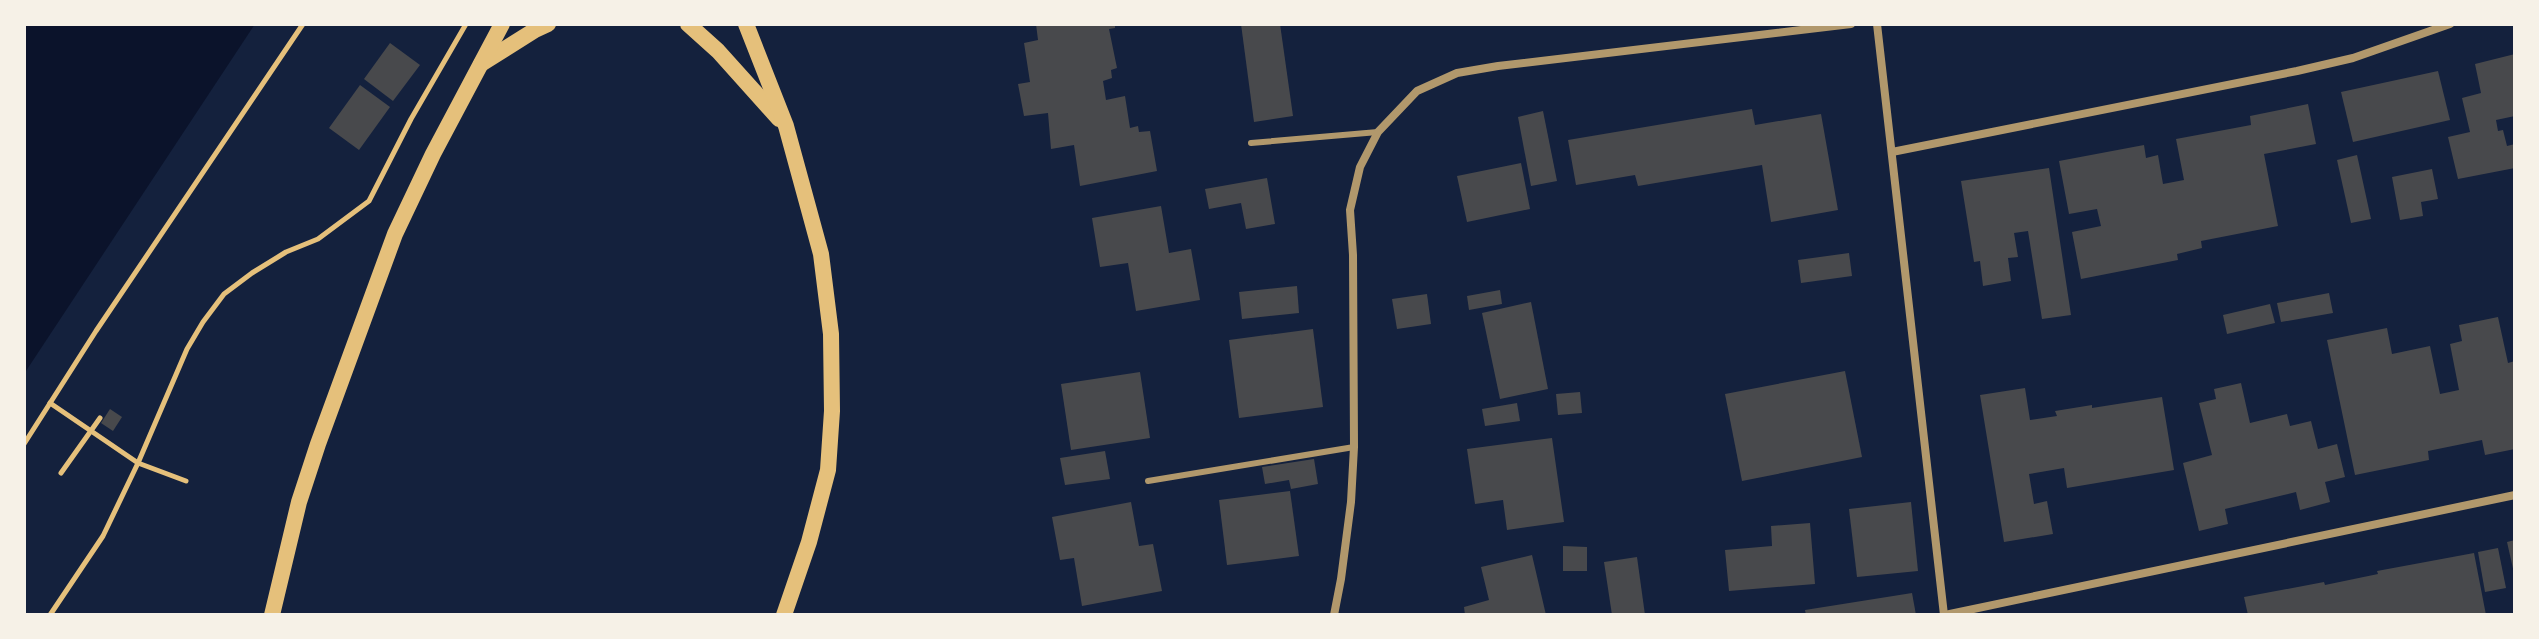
<svg xmlns="http://www.w3.org/2000/svg" width="2539" height="639" font-family="'Archivo Narrow',sans-serif">
  <rect width="100%" height="100%" fill="#14213d"/>
  <path fill="#0b132b" d="M24,24H255L24,374Z"/>
  <g fill="#48494c">
    <path d="M1036,24H1115V28L1109,29L1117,68L1111,70L1112,78L1103,81L1106,100L1125,96L1130,128L1138,126L1139,132L1150,131L1157,171L1080,186L1074,145L1051,149L1048,113L1024,116L1018,84L1030,82L1024,43L1038,40Z"/>
    <path d="M1241,24H1280L1293,116L1254,122Z"/>
    <path d="M390,43L420,65L393,101L364,79Z"/>
    <path d="M2515,54V116L2496,120L2498,131L2503,130L2507,146L2515,144V168L2458,179L2448,137L2470,132L2462,98L2481,93L2475,64Z"/>
    <path d="M2438,71L2450,120L2353,142L2341,92Z"/>
    <path d="M360,85L390,107L359,150L329,128Z"/>
    <path d="M2308,104L2316,144L2264,154L2278,226L2201,241L2202,248L2177,254L2178,260L2081,279L2072,232L2101,226L2097,209L2069,214L2059,161L2144,145L2146,158L2158,155L2163,184L2184,180L2176,139L2251,125L2250,116Z"/>
    <path d="M1752,109L1755,125L1821,114L1838,210L1771,222L1762,165L1638,186L1635,175L1576,185L1568,140Z"/>
    <path d="M1543,111L1557,181L1531,186L1518,117Z"/>
    <path d="M2357,155L2371,219L2351,223L2337,160Z"/>
    <path d="M1521,163L1530,209L1467,222L1457,176Z"/>
    <path d="M2049,168L2071,315L2042,319L2028,231L2014,233L2018,257L2008,258L2011,281L1983,286L1980,261L1974,262L1961,181Z"/>
    <path d="M2432,169L2438,199L2421,202L2423,216L2400,220L2392,177Z"/>
    <path d="M1267,178L1275,224L1246,229L1241,203L1209,209L1205,189Z"/>
    <path d="M1161,206L1169,253L1191,249L1200,300L1136,311L1128,263L1100,267L1092,218Z"/>
    <path d="M1849,253L1852,276L1801,283L1798,260Z"/>
    <path d="M1297,286L1299,313L1242,319L1239,292Z"/>
    <path d="M1500,290L1502,304L1469,310L1467,296Z"/>
    <path d="M2329,293L2333,313L2281,322L2277,303Z"/>
    <path d="M1427,294L1431,324L1397,329L1392,299Z"/>
    <path d="M1531,302L1548,389L1500,399L1482,313Z"/>
    <path d="M2270,304L2275,323L2227,334L2223,315Z"/>
    <path d="M2498,317L2508,363L2515,361V449L2485,455L2482,440L2428,451L2429,460L2355,475L2327,340L2387,328L2392,354L2430,346L2440,394L2459,390L2450,344L2462,341L2459,325Z"/>
    <path d="M1313,329L1323,407L1239,418L1229,340Z"/>
    <path d="M1845,371L1862,457L1742,481L1725,394Z"/>
    <path d="M1140,372L1150,438L1071,450L1061,384Z"/>
    <path d="M2241,383L2250,423L2287,414L2290,426L2311,421L2318,449L2337,444L2345,477L2325,482L2330,502L2300,510L2296,492L2225,509L2228,524L2199,531L2183,463L2212,455L2199,403L2216,399L2214,389Z"/>
    <path d="M2025,388L2030,420L2057,416L2055,411L2092,405V408L2162,397L2174,470L2067,488L2064,468L2029,474L2034,504L2047,501L2053,534L2004,542L1980,395Z"/>
    <path d="M1580,392L1582,413L1558,415L1556,394Z"/>
    <path d="M1517,403L1520,421L1485,426L1482,409Z"/>
    <path d="M110,409L122,417L113,431L101,423Z"/>
    <path d="M1552,438L1564,522L1507,530L1503,500L1475,504L1467,449Z"/>
    <path d="M1105,451L1110,479L1065,485L1060,458Z"/>
    <path d="M1314,459L1318,484L1291,489L1289,480L1265,484L1262,467Z"/>
    <path d="M1290,491L1299,556L1227,565L1219,500Z"/>
    <path d="M1131,502L1139,546L1153,544L1162,591L1082,606L1074,558L1060,560L1052,517Z"/>
    <path d="M1911,502L1918,571L1857,577L1849,509Z"/>
    <path d="M1810,523L1815,584L1729,591L1725,550L1772,546L1771,526Z"/>
    <path d="M2515,540V573H2514L2507,542Z"/>
    <path d="M1563,546L1587,547V571H1563Z"/>
    <path d="M2498,548L2506,588L2485,592L2478,552Z"/>
    <path d="M2474,553L2486,615H2248L2244,597L2324,582L2325,585L2378,574L2377,571Z"/>
    <path d="M1532,555L1546,615H1465L1464,607L1489,600L1481,567Z"/>
    <path d="M1637,557L1645,615H1612L1604,562Z"/>
    <path d="M1912,593L1916,615H1806L1805,610Z"/>
  </g>
  <g fill="none" stroke-linecap="round" stroke-linejoin="round">
    <g stroke="#e5c07b" stroke-width="5">
      <path d="M50,403L138,463L186,481"/>
      <path d="M24,444L96,331L303,24"/>
      <path d="M61,473L100,418"/>
      <path d="M50,615L103,536L138,463L187,349L203,322L224,294L252,273L286,252L318,239L369,201L411,119L466,24"/>
    </g>
    <g stroke="#b1986c" stroke-width="6">
      <path d="M1251,143L1378,132"/>
      <path d="M1148,481L1354,447"/>
    </g>
    <g stroke="#b1986c" stroke-width="8">
      <path d="M1877,24L1944,615"/>
      <path d="M1892,152L2297,71L2353,58L2450,24"/>
      <path d="M1334,615L1341,579L1351,502L1354,447L1353,255L1350,210L1360,167L1378,132L1417,91L1457,73L1498,66L1851,24"/>
      <path d="M1945,615L2515,495"/>
    </g>
    <g stroke="#e5c07b" stroke-width="16">
      <path d="M688,24L718,51L779,119"/>
      <path d="M746,24L786,126L809,210L821,254L831,334L832,411L828,470L809,542L784,615"/>
      <path d="M481,64L535,30L548,24"/>
      <path d="M272,615L299,502L318,444L395,234L433,154L502,24"/>
    </g>
  </g>
  <rect width="2539" height="639" fill="none" stroke="#f6f1e7" stroke-width="52"/>
</svg>
